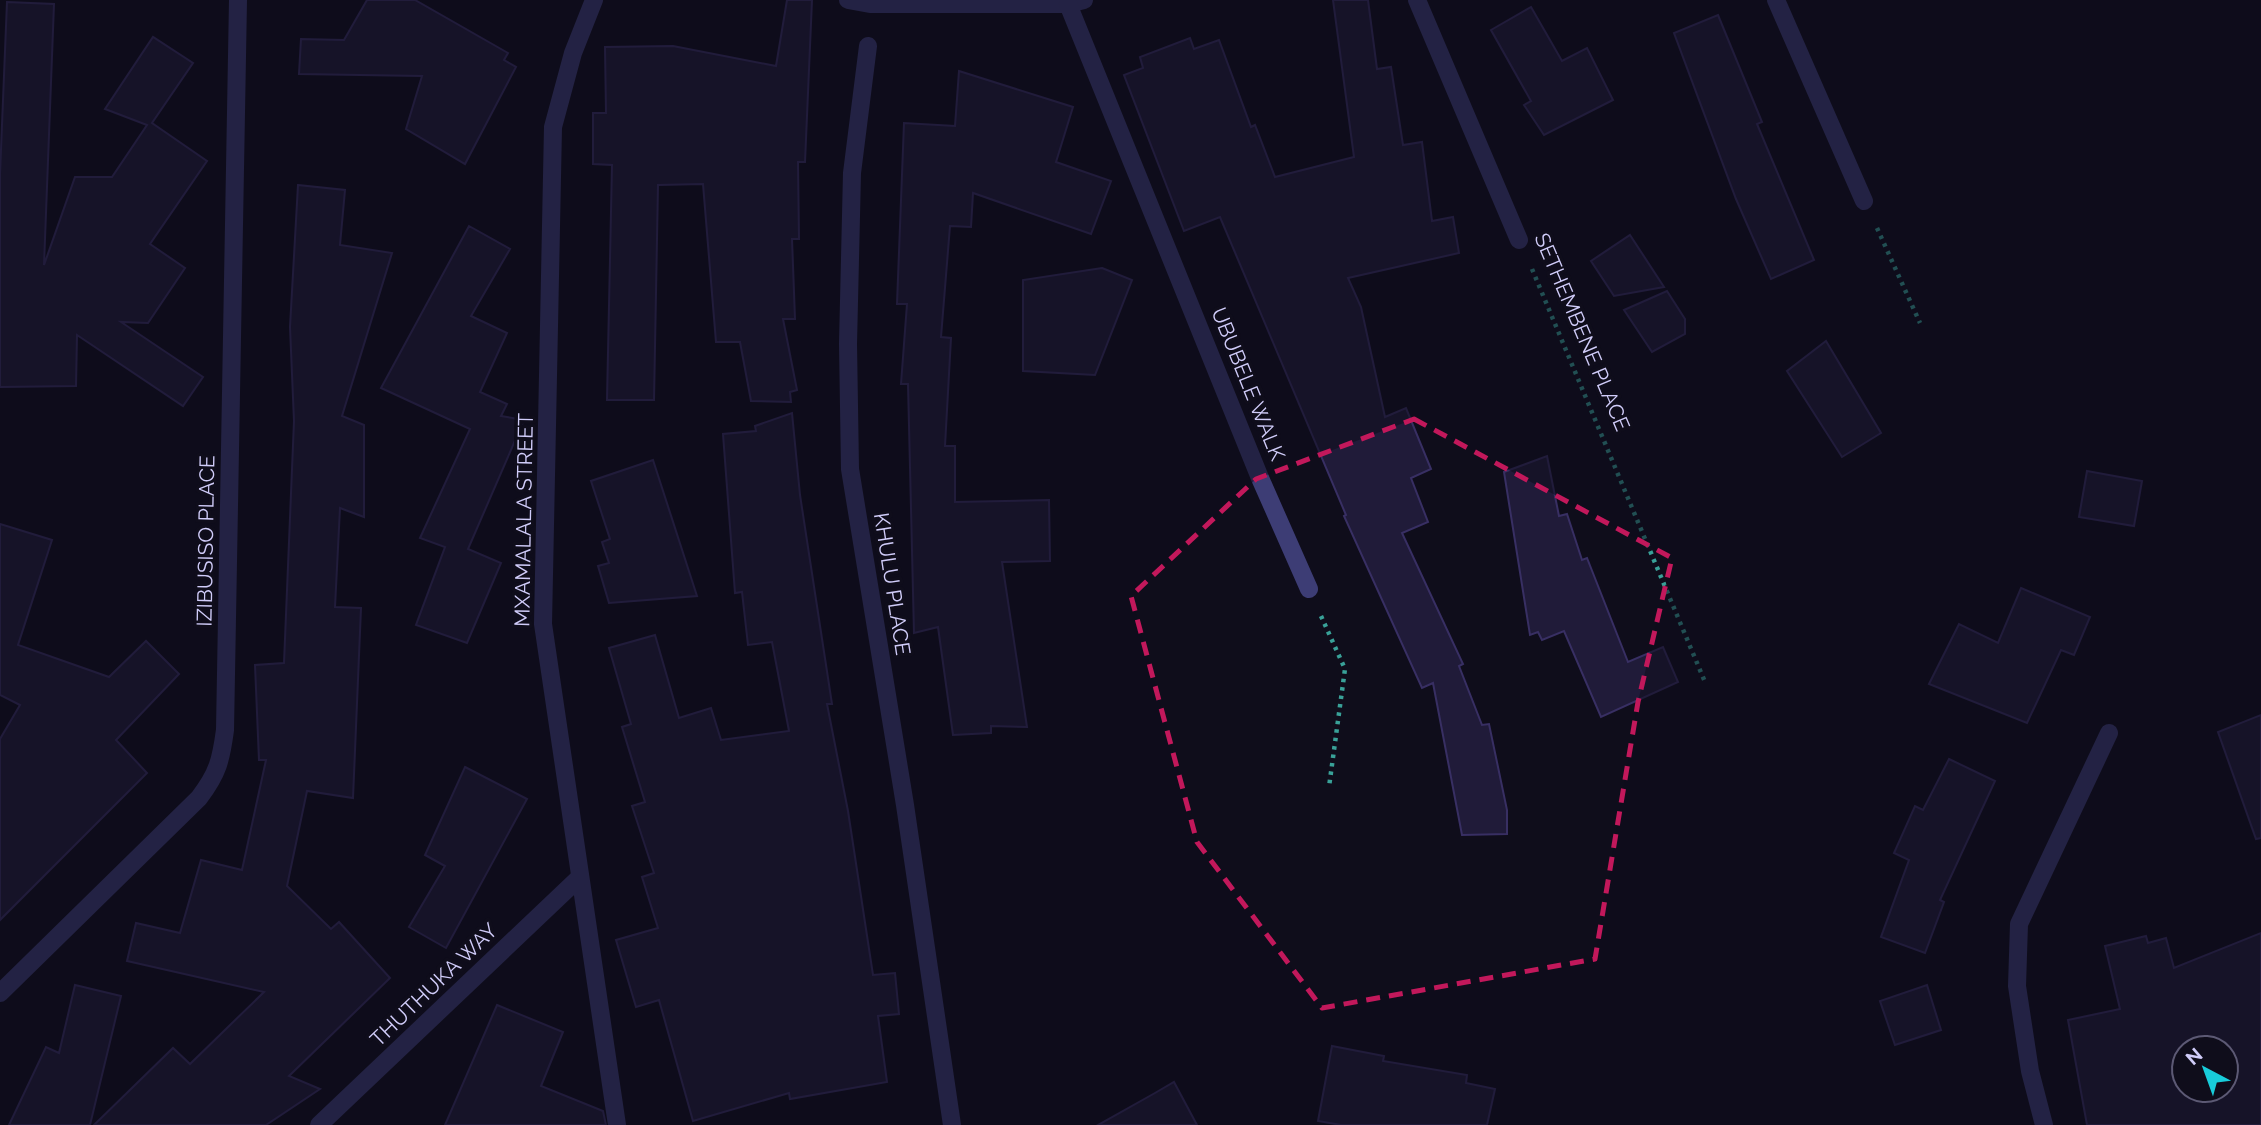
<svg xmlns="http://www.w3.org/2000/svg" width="2261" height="1125" font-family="Raleway,sans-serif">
  <rect width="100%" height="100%" fill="#0f0d1b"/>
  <g fill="#201b39" stroke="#382f63" stroke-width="2" fill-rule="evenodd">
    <path d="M367,0H415L508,53L504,60L516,67L465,164L406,129L422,76L299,74L301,39L344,40Z"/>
    <path d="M787,0H812L805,162H798L799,239H792L795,319H783L797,390L790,392L791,402L751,401L740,342H716L703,184L658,185L654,400H607L612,165L593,164V113H606L605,47L673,46L776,66Z"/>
    <path d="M1333,0H1368L1377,69L1391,67L1403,145L1422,142L1432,221L1453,217L1459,253L1348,278L1361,307L1385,417L1406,408L1431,469L1411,478L1428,522L1402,533L1463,664L1459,666L1482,725L1489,724L1507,810V834L1462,835L1433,683L1422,688L1344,516L1346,515L1220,217L1184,231L1124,75L1143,68L1140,57L1190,38L1194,49L1219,40L1251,127L1255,125L1275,177L1354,157Z"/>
    <path d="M7,2L54,4L44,265L75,177H112L147,125L105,109L153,37L193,63L152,123L207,161L150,244L185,268L148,323L121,322L203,377L183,406L77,335L76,386L0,387V174Z"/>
    <path d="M1531,7L1562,61L1587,48L1613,100L1544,135L1524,105L1531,101L1491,30Z"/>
    <path d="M1718,15L1762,122L1757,124L1814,260L1771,279L1736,199L1674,33Z"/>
    <path d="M959,71L1073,107L1056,162L1111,181L1091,234L973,193L971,227L950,226L941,337L951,338L945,446H955V502L1049,500L1050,561L1002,562L1027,727L991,726V733L953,735L938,627L914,633L908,384H901L907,304H897L904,123L955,126Z"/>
    <path d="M298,185L345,190L340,245L392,253L342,416L364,425V517L340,508L335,607L361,608L353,798L307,791L287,886L331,929L339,922L390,978L289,1076L320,1089L266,1125H94L173,1048L190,1064L264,992L127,961L136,923L180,933L201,860L242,870L266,760H259L255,665L284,663L294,421L290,327Z"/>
    <path d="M469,226L510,249L471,316L507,333L480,392L507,404L501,416L524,420L468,549L501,563L467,643L416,625L445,547L420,538L470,429L381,388Z"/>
    <path d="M1630,235L1664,287L1614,296L1591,261Z"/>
    <path d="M1102,268L1132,280L1095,375L1023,371V280Z"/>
    <path d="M1667,291L1685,319V334L1652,352L1624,310Z"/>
    <path d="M1826,341L1881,433L1842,457L1787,371Z"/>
    <path d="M792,413L800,495L832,704H827L848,811L873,975L895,973L899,1014L878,1016L887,1082L790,1099L789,1093L693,1121L659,1000L636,1007L616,940L658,928L642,877L654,873L632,806L645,802L622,727L631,724L609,648L655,635L679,718L711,708L721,740L789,731L772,642L748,645L742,592L735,593L723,434L756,431L755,426Z"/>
    <path d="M1547,456L1559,516L1567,514L1582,560L1587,558L1628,662L1663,647L1678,682L1601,717L1564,631L1542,640L1538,632L1530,635L1504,472Z"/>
    <path d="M653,460L697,596L609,603L598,566L609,563L602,542L610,539L591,481Z"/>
    <path d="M2087,471L2142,481L2134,526L2079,517Z"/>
    <path d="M0,524L52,540L18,645L109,677L146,641L179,674L116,740L147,773L0,920V739L20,705L0,695Z"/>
    <path d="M2021,588L2090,617L2074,655L2061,650L2027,723L1929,684L1959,624L1998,643Z"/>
    <path d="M2261,715V838L2256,839L2218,732Z"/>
    <path d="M1949,759L1995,781L1940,900L1944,902L1925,953L1881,937L1909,860L1894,853L1915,806L1923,810Z"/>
    <path d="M465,767L527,799L446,948L409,927L445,866L425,855Z"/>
    <path d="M2261,933V1125H2087L2068,1020L2120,1009L2105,946L2146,936L2148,943L2166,938L2174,968ZM2184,1048H2226V1090H2184Z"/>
    <path d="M75,985L121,996L90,1125H9L46,1047L59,1053Z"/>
    <path d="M1927,985L1941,1030L1895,1045L1880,1001Z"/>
    <path d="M497,1005L563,1032L541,1086L603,1111L606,1125H445Z"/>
    <path d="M1332,1046L1384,1056L1383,1061L1467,1075L1466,1083L1495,1089L1487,1125H1341L1318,1121Z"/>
    <path d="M1174,1082L1197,1125H1098L1155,1093Z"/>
  </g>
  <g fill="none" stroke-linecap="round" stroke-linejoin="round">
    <g stroke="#39a198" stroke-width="4.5" stroke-dasharray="3.5 5" stroke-linecap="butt">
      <path d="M1877,228L1920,323"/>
      <path d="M1532,269L1705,682"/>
      <path d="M1321,616L1345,669L1329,787"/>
    </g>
    <g stroke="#3d3d75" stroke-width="18">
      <path d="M594,0L573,53L553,127L543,624L617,1125"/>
      <path d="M848,0L870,4H1068L1084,0"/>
      <path d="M1417,0L1519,240"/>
      <path d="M1776,0L1864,201"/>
      <path d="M1068,4L1260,478L1309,589"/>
      <path d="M868,46L852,173L848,344L850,469L905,805L952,1125"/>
      <path d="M0,993L199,798C218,773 221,760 225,730L238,0"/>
      <path d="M319,1125L580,877"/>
      <path d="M2044,1125L2030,1071L2017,986L2019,924L2109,733"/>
    </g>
  </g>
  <path d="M0 0H2261V1125H0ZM1414,419L1672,558L1638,702L1595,959L1322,1008L1197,842L1131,596L1256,479Z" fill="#0f0d1b" fill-opacity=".55" fill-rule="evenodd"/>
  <path fill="none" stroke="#c2185b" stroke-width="5" stroke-dasharray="14 9" stroke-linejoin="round" d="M1414,419L1672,558L1638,702L1595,959L1322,1008L1197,842L1131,596L1256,479Z"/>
  <g text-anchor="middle" stroke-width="7" stroke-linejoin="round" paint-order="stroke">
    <g font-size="21" fill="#d0ccf9" stroke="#0f0d1b">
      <text transform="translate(1582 332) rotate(67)" y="7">SETHEMBENE PLACE</text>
      <text transform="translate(1248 384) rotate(68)" y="7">UBUBELE WALK</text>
      <text transform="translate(524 520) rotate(-89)" y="7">MXAMALALA STREET</text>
      <text transform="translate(206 541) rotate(-89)" y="7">IZIBUSISO PLACE</text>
      <text transform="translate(892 584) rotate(81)" y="7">KHULU PLACE</text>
      <text transform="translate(434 985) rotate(-44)" y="7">THUTHUKA WAY</text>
    </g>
  </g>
  <g transform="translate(2205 1069) rotate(319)"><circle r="33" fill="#0f0d1b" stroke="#5c5974" stroke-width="2"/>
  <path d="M0-5L12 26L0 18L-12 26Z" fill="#18ccda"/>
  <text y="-10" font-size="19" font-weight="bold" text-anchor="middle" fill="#d0ccf9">N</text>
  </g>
</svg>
